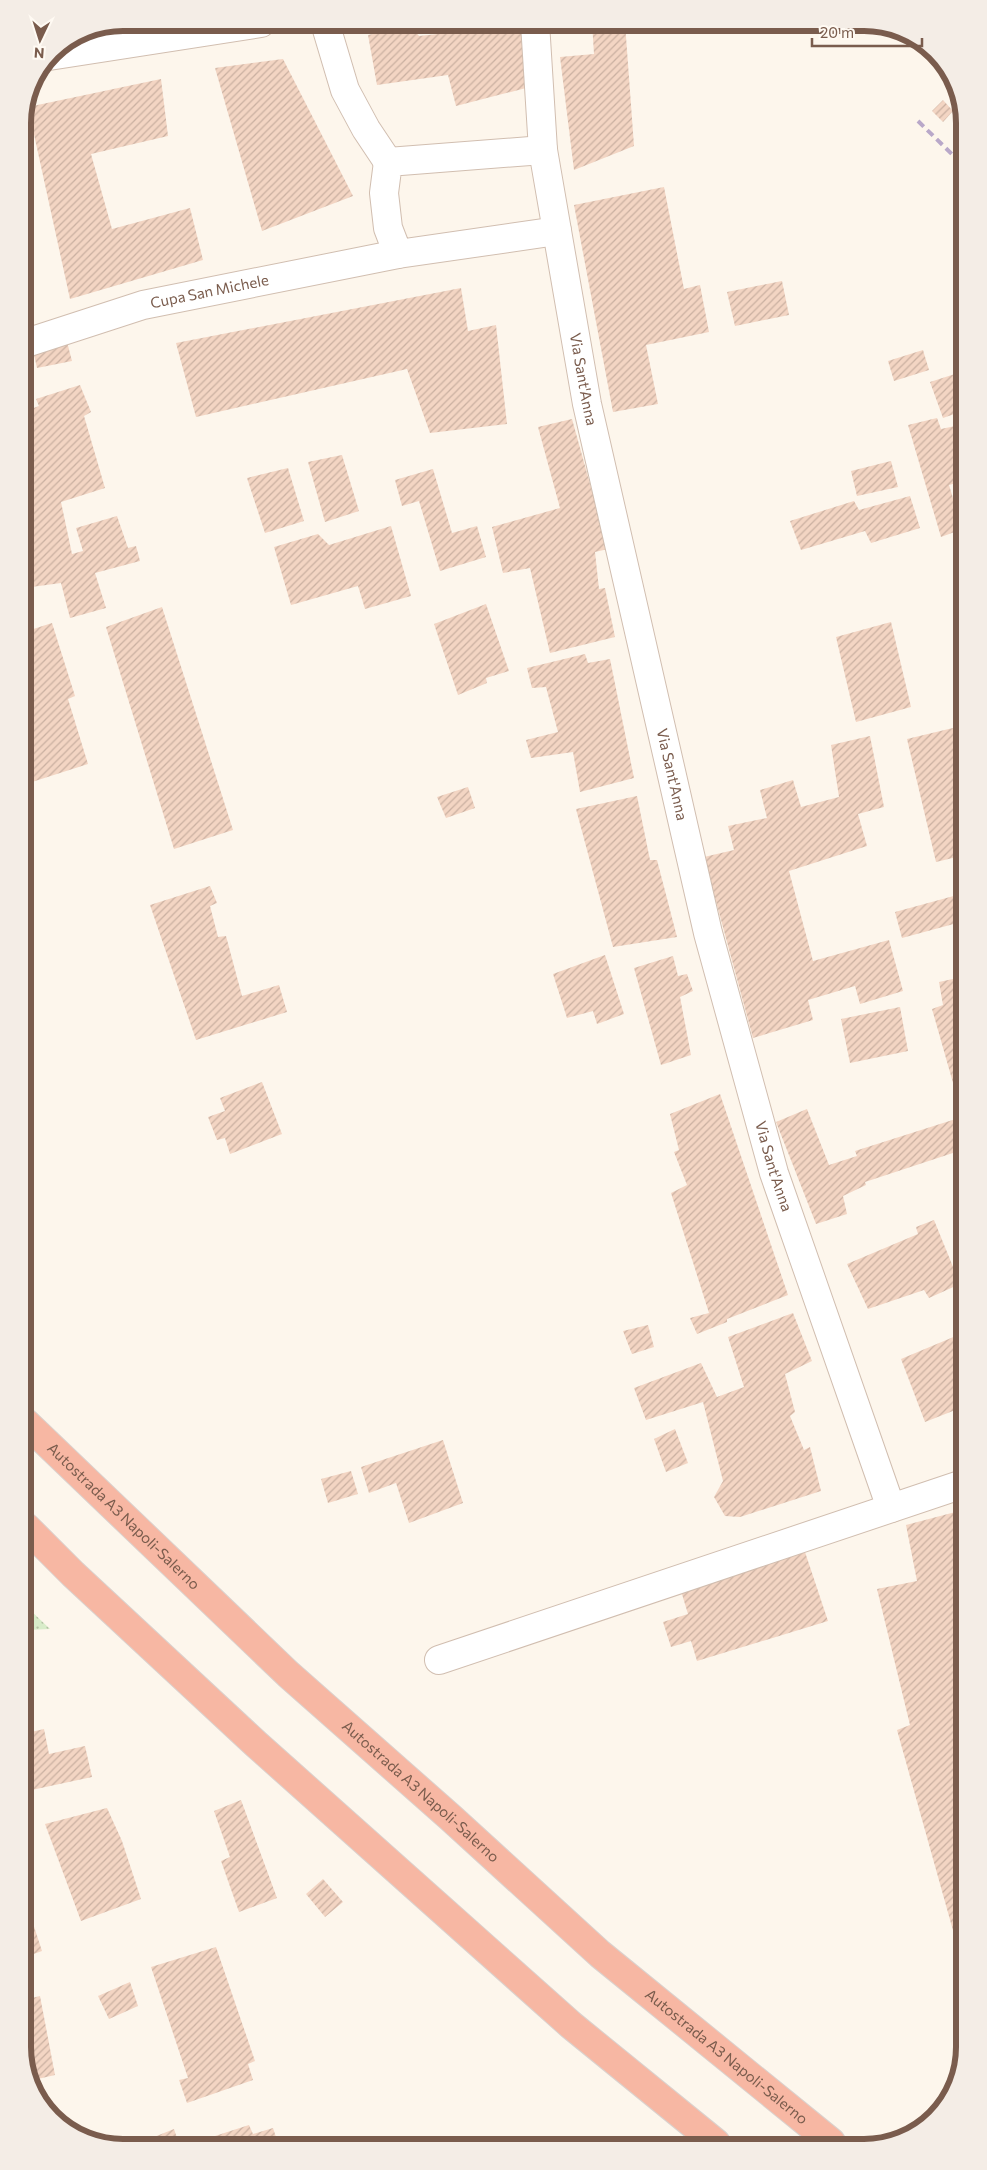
<svg xmlns="http://www.w3.org/2000/svg" width="987" height="2170" font-family="Commissioner,sans-serif">
  <defs>
    <pattern id="grass-dots" width="8" height="8" patternUnits="userSpaceOnUse" patternTransform="scale(1.25)"><rect width="8" height="8" fill="#d8ecc9"/><path d="M2 2h.1M6 6h.1" fill="none" stroke="#b4c2a5" stroke-width="1.8" stroke-linecap="round"/></pattern>
    <pattern id="building-hatch" width="6" height="6" patternUnits="userSpaceOnUse" patternTransform="scale(1.25)"><rect width="6" height="6" fill="#f3d5c3"/><path d="M-1 1l2-2M0 6l6-6M5 7l2-2" fill="none" stroke="#cab0a1"/></pattern>
  </defs>
  <rect width="100%" height="100%" fill="#fdf6ec"/>
  <path fill="url(#grass-dots)" d="M27,1606V1607L50,1629L27,1630Z"/>
  <g fill="url(#building-hatch)">
    <path d="M445,23H521L526,88L456,106L448,75L377,85L368,35L411,26L419,36L447,33Z"/>
    <path d="M592,23H625L634,146L574,170L560,57L594,54Z"/>
    <path d="M283,59L353,196L262,231L215,68Z"/>
    <path d="M161,79L168,136L91,154L112,229L190,208L203,260L70,299L28,107Z"/>
    <path d="M943,100L953,111L943,122L932,111Z"/>
    <path d="M664,187L684,289L700,285L709,332L646,345L658,404L613,412L574,205Z"/>
    <path d="M782,281L789,315L735,326L727,292Z"/>
    <path d="M461,288L468,331L496,325L507,424L430,433L407,369L196,417L176,343Z"/>
    <path d="M66,338L72,361L37,368L32,346Z"/>
    <path d="M923,350L929,370L894,381L888,361Z"/>
    <path d="M958,373L960,412L943,418L930,382Z"/>
    <path d="M80,385L91,412L84,416L105,488L61,502L72,554L83,551L76,528L117,516L128,548L136,546L140,561L95,573L106,608L70,618L61,583L24,588L23,412L39,406L36,399Z"/>
    <path d="M937,418L941,429L960,425V482L949,485L960,521V530L941,537L908,425Z"/>
    <path d="M572,419L608,549L595,552L599,589L605,588L615,637L550,653L530,568L503,573L492,527L560,508L538,427Z"/>
    <path d="M342,455L359,511L325,522L308,462Z"/>
    <path d="M891,461L898,487L857,496L851,471Z"/>
    <path d="M288,468L304,521L265,533L247,478Z"/>
    <path d="M433,469L452,533L477,526L486,557L440,571L419,501L402,506L395,480Z"/>
    <path d="M910,496L920,528L871,543L865,531L801,550L790,521L854,501L859,510Z"/>
    <path d="M391,526L411,596L365,609L358,586L291,605L274,547L318,534L329,545Z"/>
    <path d="M486,604L509,671L486,678L487,683L458,695L434,624Z"/>
    <path d="M162,607L233,830L174,849L106,627Z"/>
    <path d="M891,622L911,707L856,722L836,637Z"/>
    <path d="M52,623L75,696L68,699L88,764L32,782L24,756V632Z"/>
    <path d="M585,654L588,663L610,659L634,778L580,792L573,752L531,758L526,740L558,732L546,687L532,688L527,668Z"/>
    <path d="M957,727L961,742V856L936,862L907,739Z"/>
    <path d="M870,736L884,807L858,814L867,846L789,871L813,961L889,940L903,991L860,1004L855,986L808,1000L813,1020L753,1038L704,857L734,850L728,826L767,818L760,790L793,780L801,807L839,797L831,745Z"/>
    <path d="M468,787L475,808L446,818L437,797Z"/>
    <path d="M637,796L650,860H657L677,937L613,947L576,809Z"/>
    <path d="M210,886L217,903L210,906L218,937L226,936L242,996L279,985L287,1012L196,1040L150,905Z"/>
    <path d="M961,894V922L902,938L895,912Z"/>
    <path d="M605,955L624,1014L597,1024L593,1011L567,1018L553,974Z"/>
    <path d="M673,956L678,976L687,974L693,991L680,997L691,1055L661,1065L634,968Z"/>
    <path d="M962,977V1096L957,1097L932,1009L943,1005L939,982Z"/>
    <path d="M900,1007L908,1051L850,1063L841,1019Z"/>
    <path d="M262,1082L282,1134L230,1154L225,1138L217,1140L208,1117L225,1111L220,1098Z"/>
    <path d="M720,1094L788,1295L727,1319V1322L697,1334L690,1318L709,1313L671,1193L687,1185L674,1152L679,1150L670,1114Z"/>
    <path d="M807,1109L829,1165L857,1156L855,1151L962,1117V1150L865,1182L866,1185L843,1196L847,1214L816,1224L776,1122Z"/>
    <path d="M934,1220L960,1284L929,1298L924,1290L868,1309L847,1264L918,1234L916,1227Z"/>
    <path d="M793,1313L812,1361L785,1374L795,1412L790,1416L804,1450L810,1447L821,1491L740,1517L725,1516L714,1497L723,1481L703,1402L646,1420L634,1388L701,1363L717,1397L744,1387L728,1337Z"/>
    <path d="M648,1325L654,1347L632,1354L623,1331Z"/>
    <path d="M963,1333V1407L925,1422L901,1359Z"/>
    <path d="M675,1429L688,1463L666,1472L654,1439Z"/>
    <path d="M443,1440L463,1503L409,1523L396,1483L369,1493L361,1467Z"/>
    <path d="M351,1471L358,1494L328,1503L321,1479Z"/>
    <path d="M963,1510L964,1951L959,1952L897,1730L910,1725L877,1589L917,1581L906,1525Z"/>
    <path d="M805,1552L828,1621L697,1661L691,1641L671,1647L663,1622L688,1614L681,1591Z"/>
    <path d="M44,1729L49,1754L85,1746L92,1777L27,1791V1733Z"/>
    <path d="M241,1800L277,1898L239,1912L221,1861L230,1857L214,1811Z"/>
    <path d="M107,1808L122,1841L141,1899L81,1921L45,1824Z"/>
    <path d="M323,1879L343,1902L325,1917L306,1894Z"/>
    <path d="M27,1905L42,1951L28,1956V1931Z"/>
    <path d="M216,1947L255,2061L248,2064L253,2080L187,2103L179,2080L188,2078L151,1967Z"/>
    <path d="M130,1982L138,2006L109,2019L98,1996Z"/>
    <path d="M40,1996L55,2075L29,2081L28,1999Z"/>
    <path d="M249,2125L253,2134L273,2128L279,2146L181,2147Z"/>
    <path d="M174,2129L180,2147H151L149,2139Z"/>
  </g>
  <g fill="none" stroke-linecap="round" stroke-linejoin="round">
    <g stroke="#d1beb0" stroke-width="30">
      <g id="minor">
        <path d="M325,23L345,90L366,129L388,162"/>
        <path id="s1" d="M535,23L543,150L587,404L708,933L774,1173L891,1508"/>
        <path d="M49,56L261,23"/>
        <path d="M543,150L388,162L384,193L388,228L398,254L557,231"/>
        <path id="s2" d="M23,344L143,305L398,254"/>
        <path d="M439,1660L963,1484"/>
      </g>
    </g>
    <g stroke="#dad1cd" stroke-width="30">
      <g id="highway">
        <path id="s3" d="M26,1423L288,1674L451,1818L600,1954L831,2142"/>
        <path d="M26,1527L73,1574L256,1744L571,2025L716,2143"/>
      </g>
    </g>
    <use href="#minor" stroke="#fff" stroke-width="28"/>
    <use href="#highway" stroke="#f7b7a3" stroke-width="28"/>
    <g stroke="#b9a8c9" stroke-width="4" stroke-dasharray="8 5" stroke-linecap="butt">
      <path d="M950,86L959,94"/>
      <path d="M918,121L959,161"/>
    </g>
  </g>
  <g text-anchor="middle" stroke-width="5" stroke-linejoin="round" paint-order="stroke">
    <g font-size="15" fill="#7a5c4d" stroke="#fffaf3">
      <text dy="5" stroke="none"><textPath href="#s2" startOffset="194">Cupa San Michele</textPath></text>
      <text dy="5" stroke="none"><textPath href="#s1" startOffset="360">Via Sant'Anna</textPath></text>
      <text dy="5" stroke="none"><textPath href="#s1" startOffset="765">Via Sant'Anna</textPath></text>
      <text dy="5" stroke="none"><textPath href="#s1" startOffset="1170">Via Sant'Anna</textPath></text>
      <text dy="5" stroke="none"><textPath href="#s3" startOffset="135">Autostrada A3 Napoli-Salerno</textPath></text>
      <text dy="5" stroke="none"><textPath href="#s3" startOffset="540">Autostrada A3 Napoli-Salerno</textPath></text>
      <text dy="5" stroke="none"><textPath href="#s3" startOffset="945">Autostrada A3 Napoli-Salerno</textPath></text>
    </g>
  </g>
  <path d="M0 0H987V2170H0ZM123 31H864A92 92 0 0 1 956 123V2047A92 92 0 0 1 864 2139H123A92 92 0 0 1 31 2047V123A92 92 0 0 1 123 31Z" fill="#f4ede6" fill-rule="evenodd"/>
  <path fill="none" stroke="#7a5c4d" stroke-width="6" d="M123 31H864A92 92 0 0 1 956 123V2047A92 92 0 0 1 864 2139H123A92 92 0 0 1 31 2047V123A92 92 0 0 1 123 31Z"/>
  <g transform="translate(40 40) rotate(184)" stroke="#fffaf3" stroke-width="4" paint-order="stroke">
  <path d="M0-4L9 19L0 12L-9 19Z" fill="#7a5c4d"/>
  <text y="-8" font-size="14" font-weight="bold" text-anchor="middle" fill="#7a5c4d">N</text>
  </g>
  <path d="M812 38v8h110v-8" fill="none" stroke="#7a5c4d" stroke-width="2.5"/>
  <text x="820" y="38" font-size="15" fill="#7a5c4d" stroke="#fffaf3" stroke-width="4" paint-order="stroke">20 m</text>
</svg>
